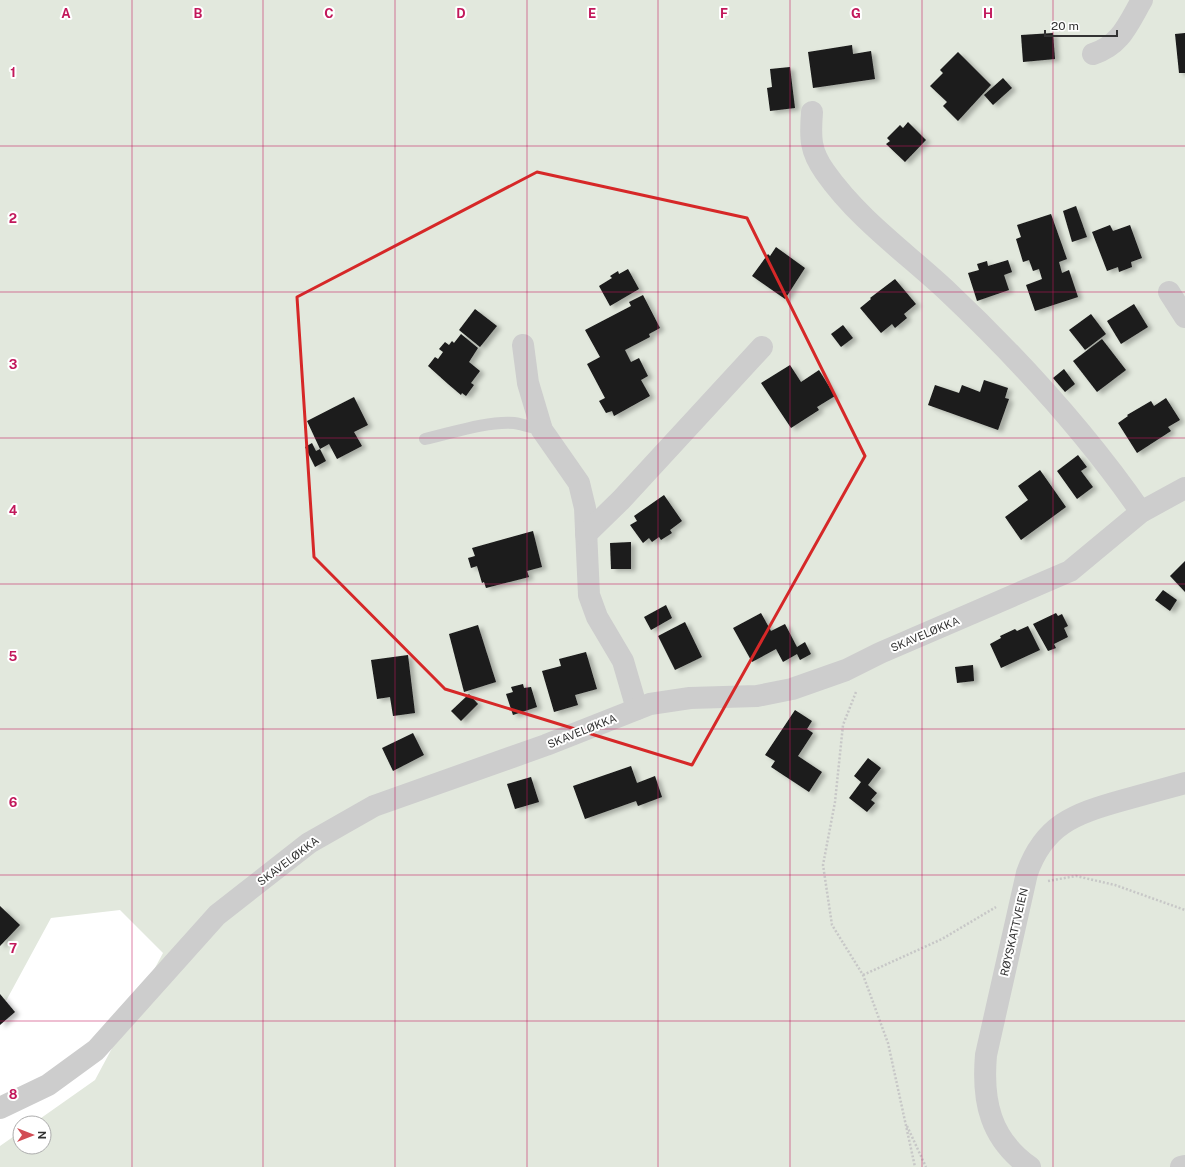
<svg xmlns="http://www.w3.org/2000/svg" width="1185" height="1167" font-family="'Public Sans',sans-serif">
  <defs>
    <filter id="shadow"><feDropShadow dx="4.5" dy="2.5" stdDeviation="2" flood-color="#0004"/></filter>
  </defs>
  <rect width="100%" height="100%" fill="#fff"/>
  <path fill="#e2e8dd" d="M0,0H1185V1167H0V1146L20,1132V1147H44V1123H34L95,1080L163,953L120,910L51,918L0,1012Z"/>
  <g fill="#1a1a1a" filter="url(#shadow)">
    <path d="M1053,33L1055,59L1023,62L1021,35Z"/>
    <path d="M1185,33V73H1179L1175,34Z"/>
    <path d="M852,45L853,54L871,51L875,79L813,88L808,52Z"/>
    <path d="M958,52L991,85L958,121L943,106L947,102L930,86L943,73L940,70Z"/>
    <path d="M790,67L795,108L770,111L767,88L772,87L770,69Z"/>
    <path d="M1003,78L1012,88L993,105L984,95Z"/>
    <path d="M908,122L926,140L905,162L886,144L890,141L887,138L900,125L903,128Z"/>
    <path d="M1076,206L1087,237L1072,242L1063,211Z"/>
    <path d="M1051,214L1067,259L1059,262L1062,273L1069,270L1078,297L1035,311L1026,285L1042,279L1039,269L1033,271L1029,260L1023,262L1016,239L1021,237L1017,225Z"/>
    <path d="M1110,225L1113,231L1130,225L1142,258L1131,262L1132,267L1119,272L1118,267L1107,271L1092,232Z"/>
    <path d="M776,247L805,268L785,299L752,276L768,254L770,256Z"/>
    <path d="M1008,260L1012,272L1004,275L1009,290L977,301L968,273L979,270L977,264L987,261L988,266Z"/>
    <path d="M628,269L639,289L610,306L599,286L612,278L610,276L618,271L619,274Z"/>
    <path d="M895,279L916,304L904,314L907,318L895,328L892,324L881,333L860,308L871,299L870,298Z"/>
    <path d="M643,295L660,328L649,334L650,337L625,350L631,362L639,358L648,376L641,380L650,396L614,416L612,411L606,413L599,401L605,398L587,364L600,357L585,330L631,306L629,302Z"/>
    <path d="M1134,304L1148,327L1121,344L1107,321Z"/>
    <path d="M475,309L497,326L480,347L459,330Z"/>
    <path d="M1091,314L1106,334L1085,350L1069,330Z"/>
    <path d="M843,325L853,338L841,347L831,334Z"/>
    <path d="M461,334L478,348L469,362L480,371L471,383L474,385L466,396L462,393L461,395L448,384L428,366L435,357L438,359L443,352L439,349L445,342L449,345L452,341L454,343Z"/>
    <path d="M1102,339L1126,370L1097,392L1073,361Z"/>
    <path d="M790,365L801,382L819,370L835,396L817,407L819,410L791,428L761,383Z"/>
    <path d="M1064,369L1075,384L1065,392L1053,378Z"/>
    <path d="M984,380L1008,388L1005,398L1009,399L998,430L928,405L935,385L959,393L962,385L980,392Z"/>
    <path d="M354,397L368,425L354,432L362,446L337,459L329,444L320,449L307,421Z"/>
    <path d="M1166,398L1180,420L1168,427L1171,431L1137,453L1118,423L1128,416L1127,415L1151,401L1154,406Z"/>
    <path d="M312,443L316,451L320,449L326,461L315,467L305,447Z"/>
    <path d="M1078,455L1087,467L1081,471L1093,487L1077,499L1057,471Z"/>
    <path d="M1040,470L1066,507L1021,540L1005,517L1028,500L1018,486Z"/>
    <path d="M664,495L682,521L670,530L672,533L661,540L659,537L652,542L649,538L643,543L630,525L637,521L634,516Z"/>
    <path d="M533,531L542,567L527,571L529,577L486,588L484,582L482,583L477,566L471,568L468,558L475,556L472,548Z"/>
    <path d="M631,542V569H611L610,543Z"/>
    <path d="M1185,561V592L1170,576Z"/>
    <path d="M1163,590L1177,600L1170,611L1155,600Z"/>
    <path d="M666,605L672,618L651,630L644,617Z"/>
    <path d="M761,613L771,631L785,624L797,647L805,642L811,654L800,660L797,654L783,662L776,649L752,662L733,628Z"/>
    <path d="M1056,613L1058,616L1062,614L1068,626L1064,628L1068,637L1054,644L1056,648L1048,651L1033,624Z"/>
    <path d="M685,622L702,657L675,670L658,636Z"/>
    <path d="M478,625L496,682L464,692L449,634Z"/>
    <path d="M1028,626L1040,650L1001,668L990,644L1001,638L1000,636L1015,629L1017,631Z"/>
    <path d="M586,652L597,689L575,695L578,705L554,712L542,671L561,666L559,659Z"/>
    <path d="M408,655L415,713L393,716L390,697L377,699L371,660Z"/>
    <path d="M973,665L974,681L957,683L955,667Z"/>
    <path d="M523,684L524,688L531,687L537,707L513,715L506,694L513,692L511,687Z"/>
    <path d="M469,694L478,704L461,721L451,711Z"/>
    <path d="M795,710L812,721L807,729L813,733L798,756L822,772L809,792L771,767L775,761L765,755Z"/>
    <path d="M413,733L424,755L393,771L382,748Z"/>
    <path d="M868,758L881,768L868,785L877,793L871,800L875,803L867,812L849,798L861,782L854,776Z"/>
    <path d="M631,766L637,783L655,776L662,797L638,806L636,801L585,819L573,786Z"/>
    <path d="M531,777L539,802L515,809L507,784Z"/>
    <path d="M0,906L20,925L0,946Z"/>
    <path d="M0,994L15,1012L0,1025Z"/>
  </g>
  <g fill="none" stroke-linecap="round" stroke-linejoin="round">
    <g stroke="#c7c7c7" stroke-width="2.5" stroke-dasharray="2 2" stroke-linecap="butt">
      <path d="M856,692L843,725L835,802L823,865L832,925L863,975L888,1043L915,1167"/>
      <path d="M1048,881L1076,876L1115,885L1185,910"/>
      <path d="M863,975L942,939L996,907"/>
      <path d="M907,1126L926,1167"/>
    </g>
    <path stroke="#cdcdcd" stroke-width="12" d="M425,439C452,433 486,421 514,423C523,424 533,428 542,430"/>
    <g stroke="#cdcdcd" stroke-width="22">
      <path d="M1093,54C1121,45 1128,24 1142,0"/>
      <path d="M812,112C810,138 810,151 825,172C858,219 905,252 946,290C1017,357 1085,431 1141,512"/>
      <path d="M1169,292L1185,317"/>
      <path d="M523,345L528,383L542,430L579,483L585,508L589,595L597,617L623,661L637,709"/>
      <path d="M586,534L621,500L762,347"/>
      <path d="M0,1108L48,1085L96,1050L217,915L309,843L374,806L546,745L650,704L690,698L757,696L792,689L846,670L880,653L1070,571L1141,512L1185,488"/>
      <path d="M1030,1167C990,1139 982,1101 986,1055L1027,873C1044,825 1074,814 1120,801C1142,795 1163,789 1185,783"/>
      <path d="M1181,1167L1185,1166"/>
    </g>
  </g>
  <path fill="none" stroke="#d62828" stroke-width="3" stroke-linejoin="round" d="M537,172L747,218L865,456L692,765L445,689L314,557L297,297Z"/>
  <path fill="none" stroke="#c2185b" stroke-width="1" stroke-opacity="0.55" d="M132,0V1167M263,0V1167M395,0V1167M527,0V1167M658,0V1167M790,0V1167M922,0V1167M1053,0V1167M0,146H1185M0,292H1185M0,438H1185M0,584H1185M0,729H1185M0,875H1185M0,1021H1185"/>
  <g text-anchor="middle" stroke-width="4" stroke-linejoin="round" paint-order="stroke">
    <g font-size="11" fill="#333" stroke="#fff">
      <text transform="translate(925 634) rotate(-23)" y="4">SKAVELØKKA</text>
      <text transform="translate(582 731) rotate(-22)" y="4">SKAVELØKKA</text>
      <text transform="translate(288 861) rotate(-37)" y="4">SKAVELØKKA</text>
      <text transform="translate(1014 932) rotate(-77)" y="4">RØYSKATTVEIEN</text>
    </g>
  </g>
  <g font-size="13" text-anchor="middle" font-weight="bold" fill="#c2185b" stroke="#fff" stroke-width="4" stroke-linejoin="round" paint-order="stroke">
    <text x="66" y="18">A</text>
    <text x="198" y="18">B</text>
    <text x="329" y="18">C</text>
    <text x="461" y="18">D</text>
    <text x="592" y="18">E</text>
    <text x="724" y="18">F</text>
    <text x="856" y="18">G</text>
    <text x="988" y="18">H</text>
    <text x="13" y="77">1</text>
    <text x="13" y="223">2</text>
    <text x="13" y="369">3</text>
    <text x="13" y="515">4</text>
    <text x="13" y="661">5</text>
    <text x="13" y="807">6</text>
    <text x="13" y="953">7</text>
    <text x="13" y="1099">8</text>
  </g>
  <g transform="translate(32 1135) rotate(90)"><circle r="19" fill="#ffffff" stroke="#adadad"/>
  <path d="M0-3L7 15L0 10L-7 15Z" fill="#d24c55"/>
  <text y="-6" font-size="11" font-weight="bold" text-anchor="middle" fill="#333333">N</text>
  </g>
  <path d="M1045 30v6h72v-6" fill="none" stroke="#333333" stroke-width="2"/>
  <text x="1051" y="30" font-size="12" fill="#333333" stroke="#ffffff" stroke-width="3" paint-order="stroke">20 m</text>
</svg>
